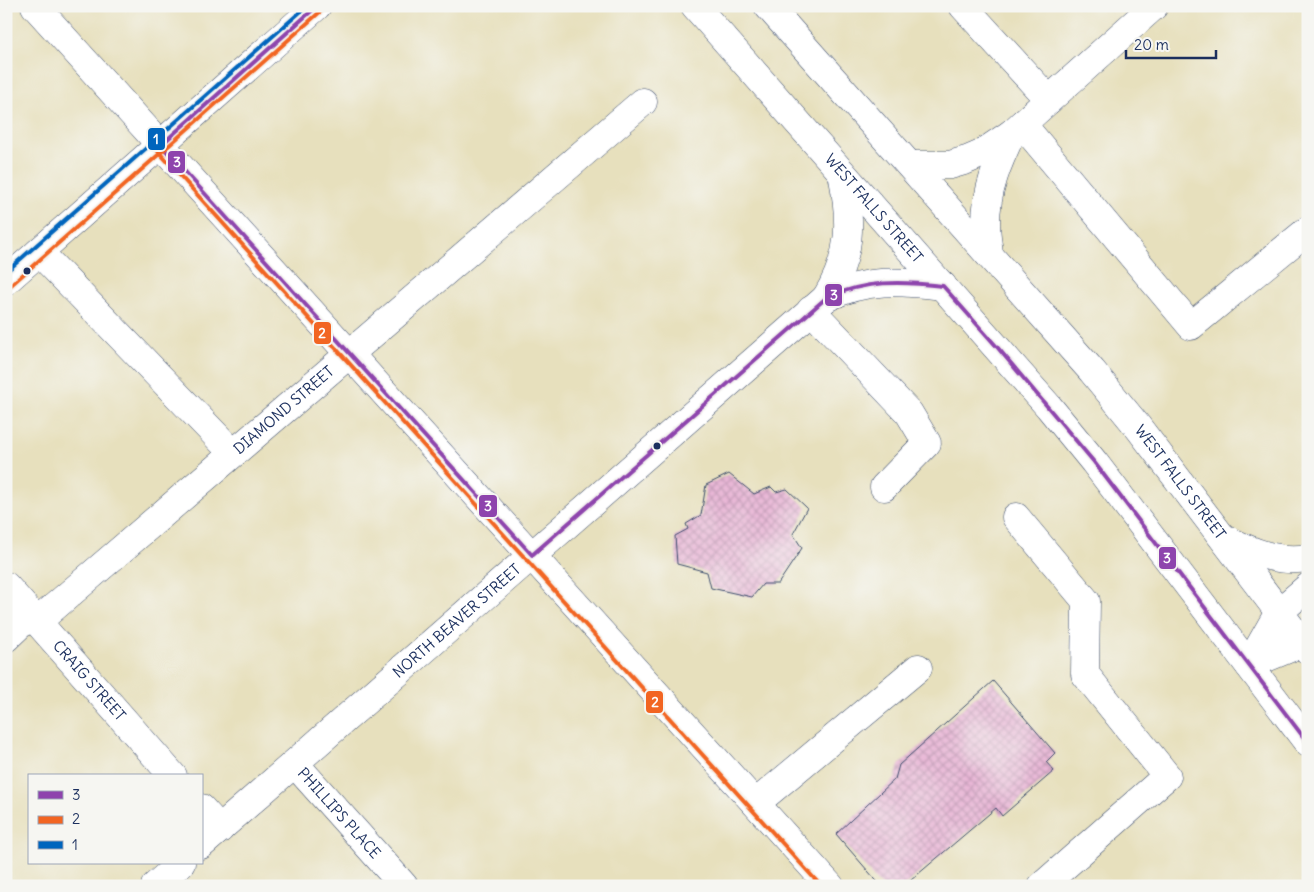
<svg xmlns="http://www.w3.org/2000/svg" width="1314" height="892" font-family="Delius,sans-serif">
  <defs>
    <pattern id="building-cross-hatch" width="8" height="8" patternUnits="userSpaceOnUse" patternTransform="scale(1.25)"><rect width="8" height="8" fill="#e7b0d3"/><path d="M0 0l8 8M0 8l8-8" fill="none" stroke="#ba90ae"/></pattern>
  </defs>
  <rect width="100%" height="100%" fill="#f6f6f2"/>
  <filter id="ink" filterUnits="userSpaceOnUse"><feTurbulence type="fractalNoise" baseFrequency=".02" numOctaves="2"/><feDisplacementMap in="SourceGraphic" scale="10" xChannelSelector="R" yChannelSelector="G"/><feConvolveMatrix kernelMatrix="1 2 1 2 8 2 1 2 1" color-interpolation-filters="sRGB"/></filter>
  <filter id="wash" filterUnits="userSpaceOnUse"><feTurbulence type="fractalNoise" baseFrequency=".0096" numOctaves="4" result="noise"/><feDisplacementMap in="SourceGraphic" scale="20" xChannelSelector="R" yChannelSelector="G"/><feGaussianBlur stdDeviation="1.12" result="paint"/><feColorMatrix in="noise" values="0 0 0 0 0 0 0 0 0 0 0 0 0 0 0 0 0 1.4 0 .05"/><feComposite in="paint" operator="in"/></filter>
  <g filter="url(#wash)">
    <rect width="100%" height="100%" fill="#e7e0bd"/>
    <g id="blocks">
      <g fill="url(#building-cross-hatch)">
        <path d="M729,474L754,494L771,487L776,492L787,489L807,508L793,534L802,548L778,584H763L752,597L711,588L707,572L677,564L675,536L688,529L686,524L701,515L706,485Z"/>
        <path d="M993,681L1055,753L1046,762L1054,771L1002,816L996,808L904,886H881L836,834L895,779L899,765Z"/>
      </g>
    </g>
  </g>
  <g filter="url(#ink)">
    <use href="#blocks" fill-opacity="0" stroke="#3a4a6c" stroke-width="1"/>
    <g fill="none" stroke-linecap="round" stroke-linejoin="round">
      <g stroke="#3a4a6c" stroke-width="29">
        <g id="minor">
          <path d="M35,6L830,886"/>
          <path d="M963,6L1049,100"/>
          <path d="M1022,124L1191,326L1308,230"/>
          <path d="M910,165H950L967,160L981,154L1012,133L1154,6"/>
          <path d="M39,252L233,453"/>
          <path d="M989,254C988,244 986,233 986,223C986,190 998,162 1012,133"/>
          <path d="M826,298C852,255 852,221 842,173"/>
          <path d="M811,310L909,413L927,443L884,487"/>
          <path d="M1016,517L1086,601L1085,674L1167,776L1042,886"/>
          <path id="s1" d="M6,586L173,776"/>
          <path id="s2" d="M38,621L643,102"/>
          <path d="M6,638L31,614"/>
          <path id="s3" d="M295,764L404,886"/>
          <path d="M756,803L918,668"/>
          <path d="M201,808L220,829"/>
          <path id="s4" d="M201,845L826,298C866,278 900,281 943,286"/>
          <path d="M155,886L181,863"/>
        </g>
      </g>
      <g stroke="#3a4a6c" stroke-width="29">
        <g id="major">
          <path id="s5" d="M695,6L1049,407L1094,462L1308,743"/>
          <path id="s6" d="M768,6L1092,371L1138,427L1308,650"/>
          <path d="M6,281L317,6"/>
          <path d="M1226,539C1252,552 1278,563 1308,558"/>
          <path d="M1249,665L1279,612L1308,587"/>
          <path d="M1249,665L1302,643L1308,638"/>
        </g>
      </g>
      <use href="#minor" stroke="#fff" stroke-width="28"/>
      <use href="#major" stroke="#fff" stroke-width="28"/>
      <g stroke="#f6f6f2" stroke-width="8">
        <path id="bus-1" d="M317,6L161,145L532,555L826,298C866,280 900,281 943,286L998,348L1094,462L1308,743"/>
      </g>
      <g stroke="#f6f6f2" stroke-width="8">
        <g id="bus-2">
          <path d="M156,149L821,886"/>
          <path d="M10,286L321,11"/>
        </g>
      </g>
      <g stroke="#f6f6f2" stroke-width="8">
        <path id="bus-3" d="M6,272L307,6"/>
      </g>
      <use href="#bus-1" stroke="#8e44ad" stroke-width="4"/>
      <use href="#bus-2" stroke="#f26522" stroke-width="4"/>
      <use href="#bus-3" stroke="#0065bd" stroke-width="4"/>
    </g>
  </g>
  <g fill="#1b2f5e" stroke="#f6f6f2" stroke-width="2">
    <circle cx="27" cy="271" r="4.5"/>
    <circle cx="657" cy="446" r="4.5"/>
  </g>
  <g text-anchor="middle" stroke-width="4" stroke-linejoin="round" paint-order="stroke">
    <g font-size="15" fill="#1b2f5e" stroke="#f6f6f2">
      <text dy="5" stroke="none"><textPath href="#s5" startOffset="270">WEST FALLS STREET</textPath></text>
      <text dy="5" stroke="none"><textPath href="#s2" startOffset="324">DIAMOND STREET</textPath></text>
      <text dy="5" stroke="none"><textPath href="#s6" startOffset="630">WEST FALLS STREET</textPath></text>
      <text dy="5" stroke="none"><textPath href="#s4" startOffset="340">NORTH BEAVER STREET</textPath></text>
      <text dy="5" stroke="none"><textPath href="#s1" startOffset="126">CRAIG STREET</textPath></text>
      <text dy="5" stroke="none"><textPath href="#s3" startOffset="66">PHILLIPS PLACE</textPath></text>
    </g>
  </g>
  <g stroke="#f6f6f2" stroke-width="2">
    <rect x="147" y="127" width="19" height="24" rx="5" fill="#0065bd"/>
    <rect x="167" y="150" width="19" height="24" rx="5" fill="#8e44ad"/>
    <rect x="824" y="283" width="19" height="24" rx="5" fill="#8e44ad"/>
    <rect x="313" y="321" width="19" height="24" rx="5" fill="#f26522"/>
    <rect x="478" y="494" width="20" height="24" rx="5" fill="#8e44ad"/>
    <rect x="1158" y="546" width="19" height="24" rx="5" fill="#8e44ad"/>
    <rect x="645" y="690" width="19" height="24" rx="5" fill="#f26522"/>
  </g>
  <g font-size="14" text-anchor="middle" font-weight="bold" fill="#fff">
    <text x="156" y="144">1</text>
    <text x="177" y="167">3</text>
    <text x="834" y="300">3</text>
    <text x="322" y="338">2</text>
    <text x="488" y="511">3</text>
    <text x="1167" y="563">3</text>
    <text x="655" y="707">2</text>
  </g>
  <rect width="1314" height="892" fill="none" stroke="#f6f6f2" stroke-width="25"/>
  <rect x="28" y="774" width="175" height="90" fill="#f6f6f2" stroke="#9ea6b7"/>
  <rect x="38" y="791" width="25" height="8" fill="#8e44ad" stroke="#9ea6b7"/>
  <text x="72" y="800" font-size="15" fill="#1b2f5e">3</text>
  <rect x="38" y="816" width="25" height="8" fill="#f26522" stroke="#9ea6b7"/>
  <text x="72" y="824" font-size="15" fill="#1b2f5e">2</text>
  <rect x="38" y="841" width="25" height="8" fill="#0065bd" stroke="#9ea6b7"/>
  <text x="72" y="850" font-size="15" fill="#1b2f5e">1</text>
  <path d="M1126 50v8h90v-8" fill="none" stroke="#1b2f5e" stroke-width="2.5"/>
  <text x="1134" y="50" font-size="15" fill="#1b2f5e" stroke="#f6f6f2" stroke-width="4" paint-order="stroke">20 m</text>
</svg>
